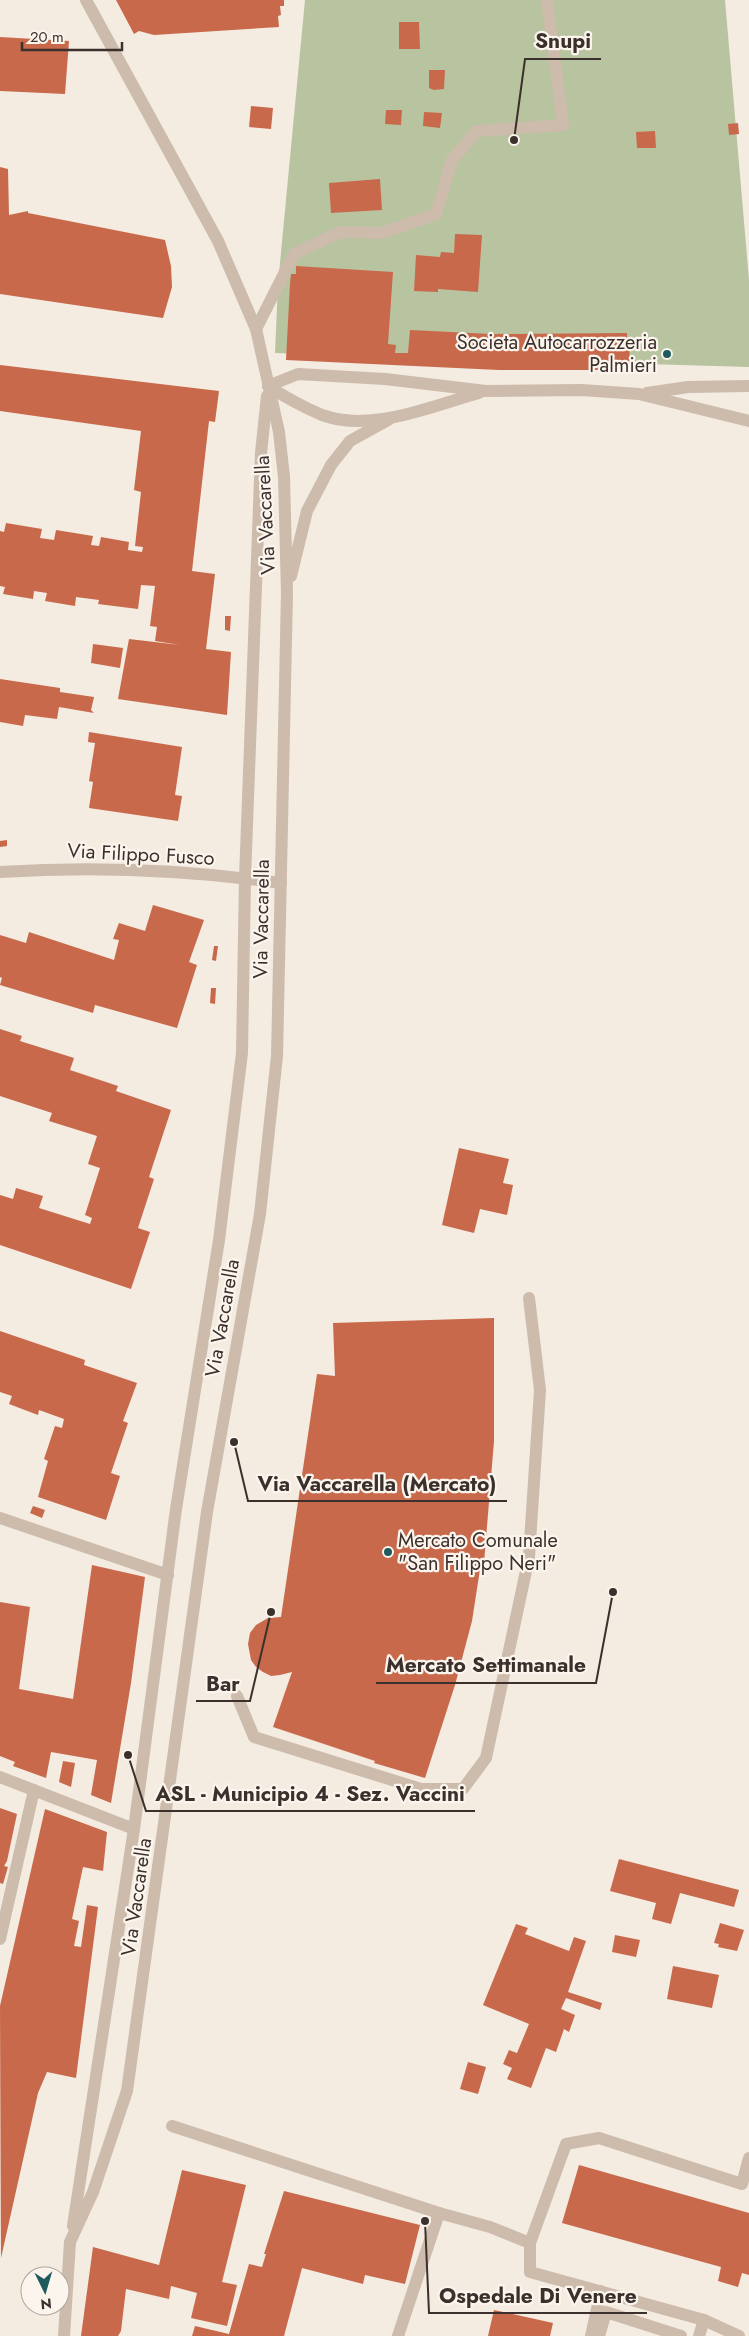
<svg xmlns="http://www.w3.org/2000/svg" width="749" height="2336" font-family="Jost,sans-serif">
  <rect width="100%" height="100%" fill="#f4ebe1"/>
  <path fill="#b8c4a0" d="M305,0H725L749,280V367L275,353L278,284Z"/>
  <g fill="#c8694b">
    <path d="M116,0H284V6H280L281,15L278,16L279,27L154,35L139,31L134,34Z"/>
    <path d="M399,22H419L420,49H399Z"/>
    <path d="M0,37L69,41L65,94L0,91Z"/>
    <path d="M429,70H445L444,89L434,90L429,88Z"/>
    <path d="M251,106L273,108L271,129L249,127Z"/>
    <path d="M386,110H402L401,125L385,124Z"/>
    <path d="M424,112L442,113L440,128L423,126Z"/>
    <path d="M738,123L739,134L729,135L728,124Z"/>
    <path d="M655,131L656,148H637L636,132Z"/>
    <path d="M0,167L8,169L9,215L28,211V213L165,240L171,266L172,287L163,318L0,294Z"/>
    <path d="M380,179L382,210L331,213L329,183Z"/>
    <path d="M455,234L482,235L478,292L438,289V292L414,291L416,255L440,257L441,252L454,253Z"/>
    <path d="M296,266L393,272L388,344L396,345L395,353H408L410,330L491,334L627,333V340H629L630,370H499L286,360L290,284L291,274H296Z"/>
    <path d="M0,365L219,391L215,422L209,421L192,571L215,574L206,649L231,652L227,715L118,699L129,639L180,645L155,641L157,627L150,626L155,586L141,585L138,609L98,604L99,600L76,597L75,606L45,601L47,593L34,591L33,599L3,594L5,587L0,586V531L4,532L6,523L42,529L40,538L54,540L56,530L93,536L91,545L99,546L101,537L129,542L128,550L142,552L143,547L135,546L141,492L134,490L141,431L0,411Z"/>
    <path d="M225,616H231L230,631L225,630Z"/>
    <path d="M93,644L123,648L120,668L91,663Z"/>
    <path d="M0,679L60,688V692L94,697L91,710L94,713L59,707L57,719L25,715L23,726L0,722Z"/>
    <path d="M89,732L182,747L175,795L182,796L178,821L89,808L93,782L89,781L95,743L88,742Z"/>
    <path d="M7,840V846L0,847V841Z"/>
    <path d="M153,905L204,920L189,962L197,965L177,1028L95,1005L93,1013L0,985L2,978L0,977V935L26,943L29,932L114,960L119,940L113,939L119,923L145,931Z"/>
    <path d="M214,946H218L216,961L212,960Z"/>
    <path d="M211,988H216L215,1004L210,1003Z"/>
    <path d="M0,1029L22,1036L20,1041L74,1058L70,1070L118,1086L116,1091L171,1110L149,1177L154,1179L138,1228L150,1232L131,1289L0,1245V1195L13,1199L16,1188L43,1196L39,1208L90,1224L92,1218L85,1215L100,1168L88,1164L97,1136L49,1121L52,1113L0,1096Z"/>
    <path d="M459,1148L509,1159L503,1183L513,1185L507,1215L480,1209L474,1233L442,1225Z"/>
    <path d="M494,1318V1441L484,1563H481L472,1621L455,1685L425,1778L374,1763L375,1761L273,1727L292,1672L280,1675L271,1676L263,1672L256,1667L251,1660L248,1644L250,1633L256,1625L268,1618L281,1617L317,1374L335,1376L333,1323Z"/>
    <path d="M0,1331L85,1360L84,1365L137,1383L123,1421L128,1423L111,1473L120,1476L106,1520L38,1497L48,1461L44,1459L55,1426L62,1428L64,1419L39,1410L38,1415L9,1404L12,1396L0,1392Z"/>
    <path d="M33,1506L45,1510L42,1518L30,1513Z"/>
    <path d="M92,1565L145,1577L131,1683L111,1803L91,1795L97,1760L51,1752L46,1778L13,1766L15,1762L0,1756V1602L30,1607L19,1689L73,1699Z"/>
    <path d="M63,1761L75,1763L71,1787L59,1782Z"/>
    <path d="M0,1808L17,1814L7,1861L4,1866L8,1867L3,1884L0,1883Z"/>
    <path d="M45,1809L107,1832L103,1871L83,1867L72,1919L79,1921L74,1946L81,1947L87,1905L98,1907L76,2078L47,2072L38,2093L1,2258L0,2006Z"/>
    <path d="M619,1859L739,1890L734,1907L680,1893L671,1924L652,1919L656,1903L610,1891Z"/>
    <path d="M720,1923L744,1930L737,1951L718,1947L719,1944L714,1943Z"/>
    <path d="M516,1924L528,1928L525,1934L569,1951L574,1937L586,1941L568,1992L602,2003L600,2010L566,1998L561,2009L575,2015L569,2032L564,2029L556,2052L546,2048L531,2088L507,2079L512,2068L503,2064L509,2050L517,2053L529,2024L483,2005Z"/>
    <path d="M615,1935L640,1940L636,1957L612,1952Z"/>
    <path d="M673,1966L719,1975L712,2008L667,1999Z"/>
    <path d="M468,2062L486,2067L478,2094L460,2089Z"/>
    <path d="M579,2165L749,2213V2275L742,2273L738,2287L718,2281L721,2267L562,2223Z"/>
    <path d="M182,2170L246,2185L222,2282L237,2285L227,2326L191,2318L197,2293L171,2286L169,2299L126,2289L121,2331L118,2336H81L93,2247L159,2265Z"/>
    <path d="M284,2191L420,2225L405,2284L365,2275L363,2284L302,2268L284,2336H192L195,2326L229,2334L249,2264L262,2267L266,2254H264Z"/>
    <path d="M494,2310L553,2323L550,2336H488Z"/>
  </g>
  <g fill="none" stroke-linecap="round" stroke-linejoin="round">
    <g stroke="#cdbbac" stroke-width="12">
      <path d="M256,329L294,254L341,232L382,233L436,214L452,160L477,131L563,125L547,0"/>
      <path d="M237,1696L254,1737L421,1789H463L486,1758L529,1557L540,1390L529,1298"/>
      <path d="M172,2126L439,2213L490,2227L530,2243"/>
      <path d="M398,2336L439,2213"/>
      <path d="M591,2336L601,2291"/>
      <path d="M699,2336L704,2320"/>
      <path d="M739,2336L704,2320L530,2272V2243L566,2144L599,2138L742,2184L749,2158"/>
    </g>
    <path stroke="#cdbbac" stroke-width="12" d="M599,2336L606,2312L681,2336"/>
    <g stroke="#cdbbac" stroke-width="12">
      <path d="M268,386L298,374L385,379L486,391L582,390L639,394L749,421"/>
      <path d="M268,386C285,397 303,407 322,415C372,433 431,406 479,393"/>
      <path d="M647,393L688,387L749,386"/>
      <path d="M291,576L307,511L331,465L350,441L388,420"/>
      <path d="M0,872C93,866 189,870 281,883"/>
      <path d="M0,1518L168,1575"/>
      <path d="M0,1777L134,1829"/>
      <path d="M0,1939L34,1790"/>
      <path d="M73,2226L134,1829L176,1509L219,1240L242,1053L245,878L261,453L267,396"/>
      <path d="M64,2336L70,2242L93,2192L127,2091L207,1512L260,1214L277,1056L287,593L284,477L279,432L256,329L218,241L86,0"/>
    </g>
  </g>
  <g fill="#1f5a5e" stroke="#fbf5ee" stroke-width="2">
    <circle cx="667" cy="354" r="5"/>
    <circle cx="388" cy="1552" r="5"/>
  </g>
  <g text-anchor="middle" stroke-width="4.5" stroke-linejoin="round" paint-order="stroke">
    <g font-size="20" fill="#3b302b" stroke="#fbf5ee" text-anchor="end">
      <text x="657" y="349">Societa Autocarrozzeria<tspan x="657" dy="23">Palmieri</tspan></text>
      <text x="398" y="1547" text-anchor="start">Mercato Comunale<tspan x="398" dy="23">"San Filippo Neri"</tspan></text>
    </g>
    <g font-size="20" fill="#3b302b" stroke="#fbf5ee">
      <text transform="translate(265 515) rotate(-93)" y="7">Via Vaccarella</text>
      <text transform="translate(141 854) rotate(3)" y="7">Via Filippo Fusco</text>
      <text transform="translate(261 919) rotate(-89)" y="7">Via Vaccarella</text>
      <text transform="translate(222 1318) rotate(-80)" y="7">Via Vaccarella</text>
      <text transform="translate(136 1897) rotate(-82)" y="7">Via Vaccarella</text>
    </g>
  </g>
  <path fill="none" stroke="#3b302b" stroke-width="2" d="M514 140L525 59H601M234 1442L248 1501H507M613 1592L596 1683H376M271 1612L250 1701H196M128 1755L146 1811H475M425 2221L429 2313H647"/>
  <g fill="#3b302b" stroke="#fbf5ee" stroke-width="2">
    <circle cx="514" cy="140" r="5"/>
    <circle cx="234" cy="1442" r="5"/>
    <circle cx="613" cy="1592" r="5"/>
    <circle cx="271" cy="1612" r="5"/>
    <circle cx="128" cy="1755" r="5"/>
    <circle cx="425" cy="2221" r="5"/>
  </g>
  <g font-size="21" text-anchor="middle" font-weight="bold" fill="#3b302b" stroke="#fbf5ee" stroke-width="4.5" stroke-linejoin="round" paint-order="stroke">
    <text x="563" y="48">Snupi</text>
    <text x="377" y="1491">Via Vaccarella (Mercato)</text>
    <text x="486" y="1672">Mercato Settimanale</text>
    <text x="223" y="1691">Bar</text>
    <text x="310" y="1801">ASL - Municipio 4 - Sez. Vaccini</text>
    <text x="538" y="2303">Ospedale Di Venere</text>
  </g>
  <g transform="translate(45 2291) rotate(175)"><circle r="24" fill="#fbf5ee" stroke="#aea6a0"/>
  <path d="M0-4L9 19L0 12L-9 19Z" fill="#1f5a5e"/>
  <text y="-8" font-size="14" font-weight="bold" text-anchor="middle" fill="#3b302b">N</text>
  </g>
  <path d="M22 42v8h100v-8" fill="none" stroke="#3b302b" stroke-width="2.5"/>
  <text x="30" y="42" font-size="15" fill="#3b302b" stroke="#fbf5ee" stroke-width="4" paint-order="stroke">20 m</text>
</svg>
